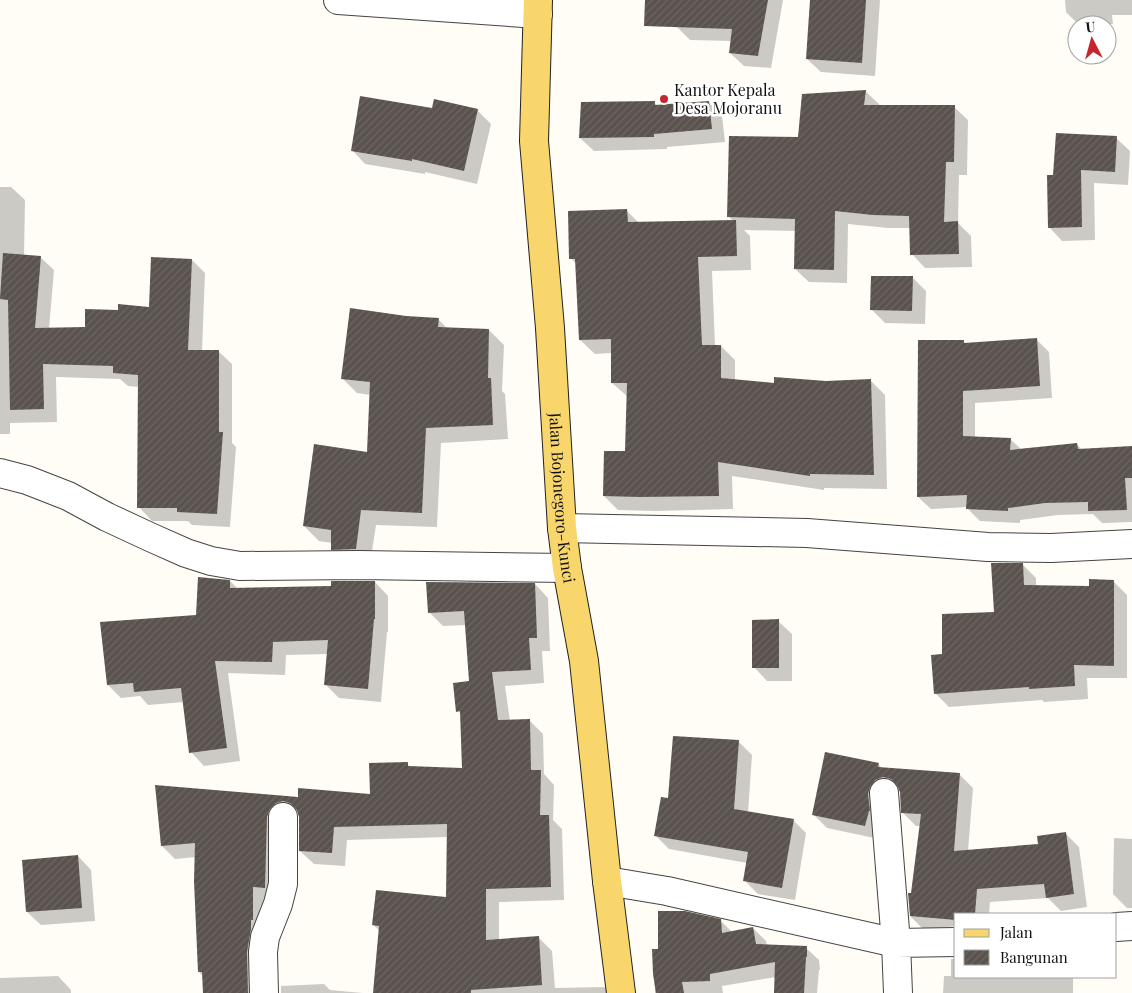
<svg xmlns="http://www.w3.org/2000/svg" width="1132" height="993" font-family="'Playfair Display',serif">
  <defs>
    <pattern id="building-hatch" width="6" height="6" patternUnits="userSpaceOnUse" patternTransform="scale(1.25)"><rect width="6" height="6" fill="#5a524d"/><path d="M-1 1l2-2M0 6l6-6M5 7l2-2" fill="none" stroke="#6d6662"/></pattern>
  </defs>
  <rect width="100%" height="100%" fill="#fffdf5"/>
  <g fill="#0003">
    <path d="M678,0H783L771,68L744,66L730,53L732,41L690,40L676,26Z"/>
    <path d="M812,0H880L875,76L821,72L807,59Z"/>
    <path d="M1065,0H1132V15H1112L1113,24L1079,25L1066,12Z"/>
    <path d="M865,91L879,104V107H954L968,120L967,175H959L958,223L971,236L972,267L925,268L912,254L911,228H888L848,224L847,283L809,282L795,269L796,231L744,230L750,236L751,270L712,271L715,346H721L735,360V380L775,385L870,380L885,395L887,489L824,488V490L732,476L733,509L655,511L618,510L604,496L626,452L628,397L612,383V353L595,354L580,340L577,265L571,258L626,210L639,223L733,221L728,216L799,138Z"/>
    <path d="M654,103L658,106L709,103L722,116L725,142L667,147V149L594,151L580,138Z"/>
    <path d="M433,110H477L491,124L477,184L425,172V174L365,164L352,150Z"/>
    <path d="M1116,138L1130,151L1128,185L1094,183L1095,240L1062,241L1049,227L1055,176Z"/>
    <path d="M0,187H11L25,200L24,256L40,257L54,270L49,329L86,328L119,311L150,308L192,260L205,273L202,351H218L232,364V443L236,447L230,527L192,525L188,521H152L139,507V387L128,386L120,379L56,377L57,422L10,423V434H0Z"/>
    <path d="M913,278L926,291L925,324L885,323L872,310Z"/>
    <path d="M406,317L438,319L448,329L489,330L504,345L502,391L505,394L508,439L441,443L437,527L376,525L370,564H347L332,549V543L319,541L304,526L368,453L371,395L357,393L342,378Z"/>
    <path d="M1036,339L1049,352L1052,398L975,403V438L1010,439L1022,450L1077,444L1082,450L1132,447V522L1102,523L1093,514L1058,515L1020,520V523L980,521L968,509V507L931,509L918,497L963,341L966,344Z"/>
    <path d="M1022,564L1036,578V587H1090L1113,581L1127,595V678H1087L1088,699L1044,702L1042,700L949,707L936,694L944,656L996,614Z"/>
    <path d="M230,581L238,589L332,587L375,582L388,596V632H387L381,702L339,698L326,685L328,654L286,655L285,675L228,673L240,761L204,766L191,752L184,702L148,705L140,696L121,698L108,685L197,616Z"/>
    <path d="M535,584L548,598L550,651H542L544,683L505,686L510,721L529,720L543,734L544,774L554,785L553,820L562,829L564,900L499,902V940L539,938L552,951L555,988L604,987L610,993H375L380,931L373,925L447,898L448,837L347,840L345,866L314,864L300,851L299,815L297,814L288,817L261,993H205L204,977L199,972L196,857L175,859L162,846L157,786L299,798L371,796L407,764L411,768L463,770L462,715L458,711L471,682L467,625L443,626L429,612Z"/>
    <path d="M778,621L792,634V681H767L754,667Z"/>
    <path d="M738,741L752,755L748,813L793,820L806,833L795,900L758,894L744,880L747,863L669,849L656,836L670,800Z"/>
    <path d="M878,764L883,769L960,775L973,788L968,851L1040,845L1065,833L1079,847L1087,907L1061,911L1048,898L990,902L989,914H956V926L924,930L911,917L910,908L920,826H916L902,812L901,791L897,790L888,794L879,839L827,828L814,815Z"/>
    <path d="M1114,838L1132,839V908H1127L1113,894Z"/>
    <path d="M78,856L91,870L95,921L41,925L27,912Z"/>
    <path d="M721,921L732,932L753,928L766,941L767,946L806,948L819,960L820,970H819L817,993H775L776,977L722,986L723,993H655L653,950H660Z"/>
    <path d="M951,959H956V977H1073V993H943L944,976H951Z"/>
    <path d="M58,976L71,990V993H0V978Z"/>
    <path d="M324,984L330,990L363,993H281V986Z"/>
  </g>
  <g fill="url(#building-hatch)">
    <path d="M645,0H768L758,56L729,53L732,29L644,26Z"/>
    <path d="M810,0H866L862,63L806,59Z"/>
    <path d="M866,90L864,105H955L954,162H946L944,222L958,221L959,254L910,255L909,216L873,215L835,211L834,270L794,269L795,219L727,217L729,136L798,137L802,94Z"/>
    <path d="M360,96L432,108L434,99L478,109L464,171L412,159V161L351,151Z"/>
    <path d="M655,101V105L709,101L712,129L654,134V137L579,138L581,102Z"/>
    <path d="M1056,133L1117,136L1115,172L1081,170L1082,227L1048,228L1047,175H1053Z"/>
    <path d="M627,209L628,222L736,220L737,256L698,257L702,345H721V378L774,383V377L826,381L871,379L874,475L810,474V476L718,462L719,496L640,497L603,496L604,451H625L627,383H611V339L579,340L575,259H569L568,211Z"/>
    <path d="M3,253L41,256L35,328L85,327V309L118,310V304L149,307L151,257L192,259L188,350H219V432H223L217,514L177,512V508H137L138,375L113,373V366L43,364L44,409L10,410L8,300L0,299Z"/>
    <path d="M871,276H913L912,311L870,310Z"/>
    <path d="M350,308L406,316L439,318L438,327L489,329L488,378H491L493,425L426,428L422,513L361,510L356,549L331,550V530L303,526L314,444L367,452L370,382L341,379Z"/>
    <path d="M1037,338L1040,386L963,391V436L1011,438L1010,450L1077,443L1078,449L1132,446V478H1125L1127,510L1088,511V502L1045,503L1008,508V511L966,509L967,495L917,497L918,340H964V343Z"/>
    <path d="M991,563H1023L1024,585L1089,586V579L1114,580V666L1074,665L1075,686L1029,689V687L934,694L931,655L942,654V614L994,612Z"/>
    <path d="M198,577L230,580V588L331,586V581H375V619H374L368,689L324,685L328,640L273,642L272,662L215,661L227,748L189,753L181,688L134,692L133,683L107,685L100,622L196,615Z"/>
    <path d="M426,582L535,583L537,638H529L531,670L492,672L498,720L530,719L531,770H541L540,815H549L551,887L486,889V940L539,936L542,985L471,990V993H373L379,926L372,925L376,890L446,897L447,824L334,827L332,853L299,851V817L297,810L290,803L283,801L276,803L270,809L267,817L265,888L253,887V920H251V929L247,952L248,993H203L202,972H198L194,881L195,843L161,846L155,785L298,797V788L370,794L369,763L408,762V766L462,768L460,711L456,712L453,683L469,681L464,611L428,613Z"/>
    <path d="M779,619V668H752V620Z"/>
    <path d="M673,736L739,740L734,809L794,819L782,888L743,881L748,852L654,836L661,797L668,798Z"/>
    <path d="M825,752L879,763L878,767L960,773L954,851L1038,844L1037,836L1066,832L1074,894L1046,898L1044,884L977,889L975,914H956V920L910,916L908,893H911L921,814L901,813L900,792L897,785L891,779L883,777L875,780L870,787L868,794L870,811H869L865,826L812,815Z"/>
    <path d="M78,855L82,908L26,912L22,860Z"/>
    <path d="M658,911H685L721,919L722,933L753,927L756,944L807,946V957H806L804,993H774L775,962L710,974V981L682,982L684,993H656L653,974L652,949H658Z"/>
  </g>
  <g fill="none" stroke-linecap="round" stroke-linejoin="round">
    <g stroke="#444" stroke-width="30">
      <g id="minor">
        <path d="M338,0L538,14"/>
        <path d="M0,473L27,480L68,496L107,517L150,537L186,553L211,561L240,566L359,565L567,568"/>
        <path d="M562,528L807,533L988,547L1051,548L1132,544"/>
        <path d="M607,881L667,891L896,943L884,793"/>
        <path d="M1116,927L1132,926"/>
        <path d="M264,993L263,952L265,937L278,904L283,884V817"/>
        <path d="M898,993L896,943L956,942"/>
      </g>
    </g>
    <g stroke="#222" stroke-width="30">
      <g id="major">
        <path id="s1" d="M538,0L534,141L550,328L562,528L567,568L584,661L607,881L621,993"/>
      </g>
    </g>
    <use href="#minor" stroke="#fff" stroke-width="28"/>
    <use href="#major" stroke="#f9d66b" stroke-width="28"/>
  </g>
  <circle fill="#c4262e" stroke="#fff" stroke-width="2" cx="664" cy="99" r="5"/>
  <g text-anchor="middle" stroke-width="5" stroke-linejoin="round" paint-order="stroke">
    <g font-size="16" fill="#111" stroke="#fff" text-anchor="start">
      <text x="674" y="96">Kantor Kepala<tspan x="674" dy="18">Desa Mojoranu</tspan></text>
    </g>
    <g font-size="16" fill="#111" stroke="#fff">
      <text dy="6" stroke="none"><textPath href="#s1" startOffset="499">Jalan Bojonegoro-Kunci</textPath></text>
    </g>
  </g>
  <rect x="954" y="913" width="162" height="65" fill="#ffffff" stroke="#a0a0a0"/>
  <rect x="964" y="929" width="25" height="8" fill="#f9d66b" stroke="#a0a0a0"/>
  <text x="1000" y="938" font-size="15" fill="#111111">Jalan</text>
  <rect x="964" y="950" width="25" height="15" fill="url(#building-hatch)" stroke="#a0a0a0"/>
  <text x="1000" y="963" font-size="15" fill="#111111">Bangunan</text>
  <g transform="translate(1092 40) rotate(354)"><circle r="24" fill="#ffffff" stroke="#a0a0a0"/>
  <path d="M0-4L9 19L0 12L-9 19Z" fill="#c4262e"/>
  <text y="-8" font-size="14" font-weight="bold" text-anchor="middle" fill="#111111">U</text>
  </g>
</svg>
